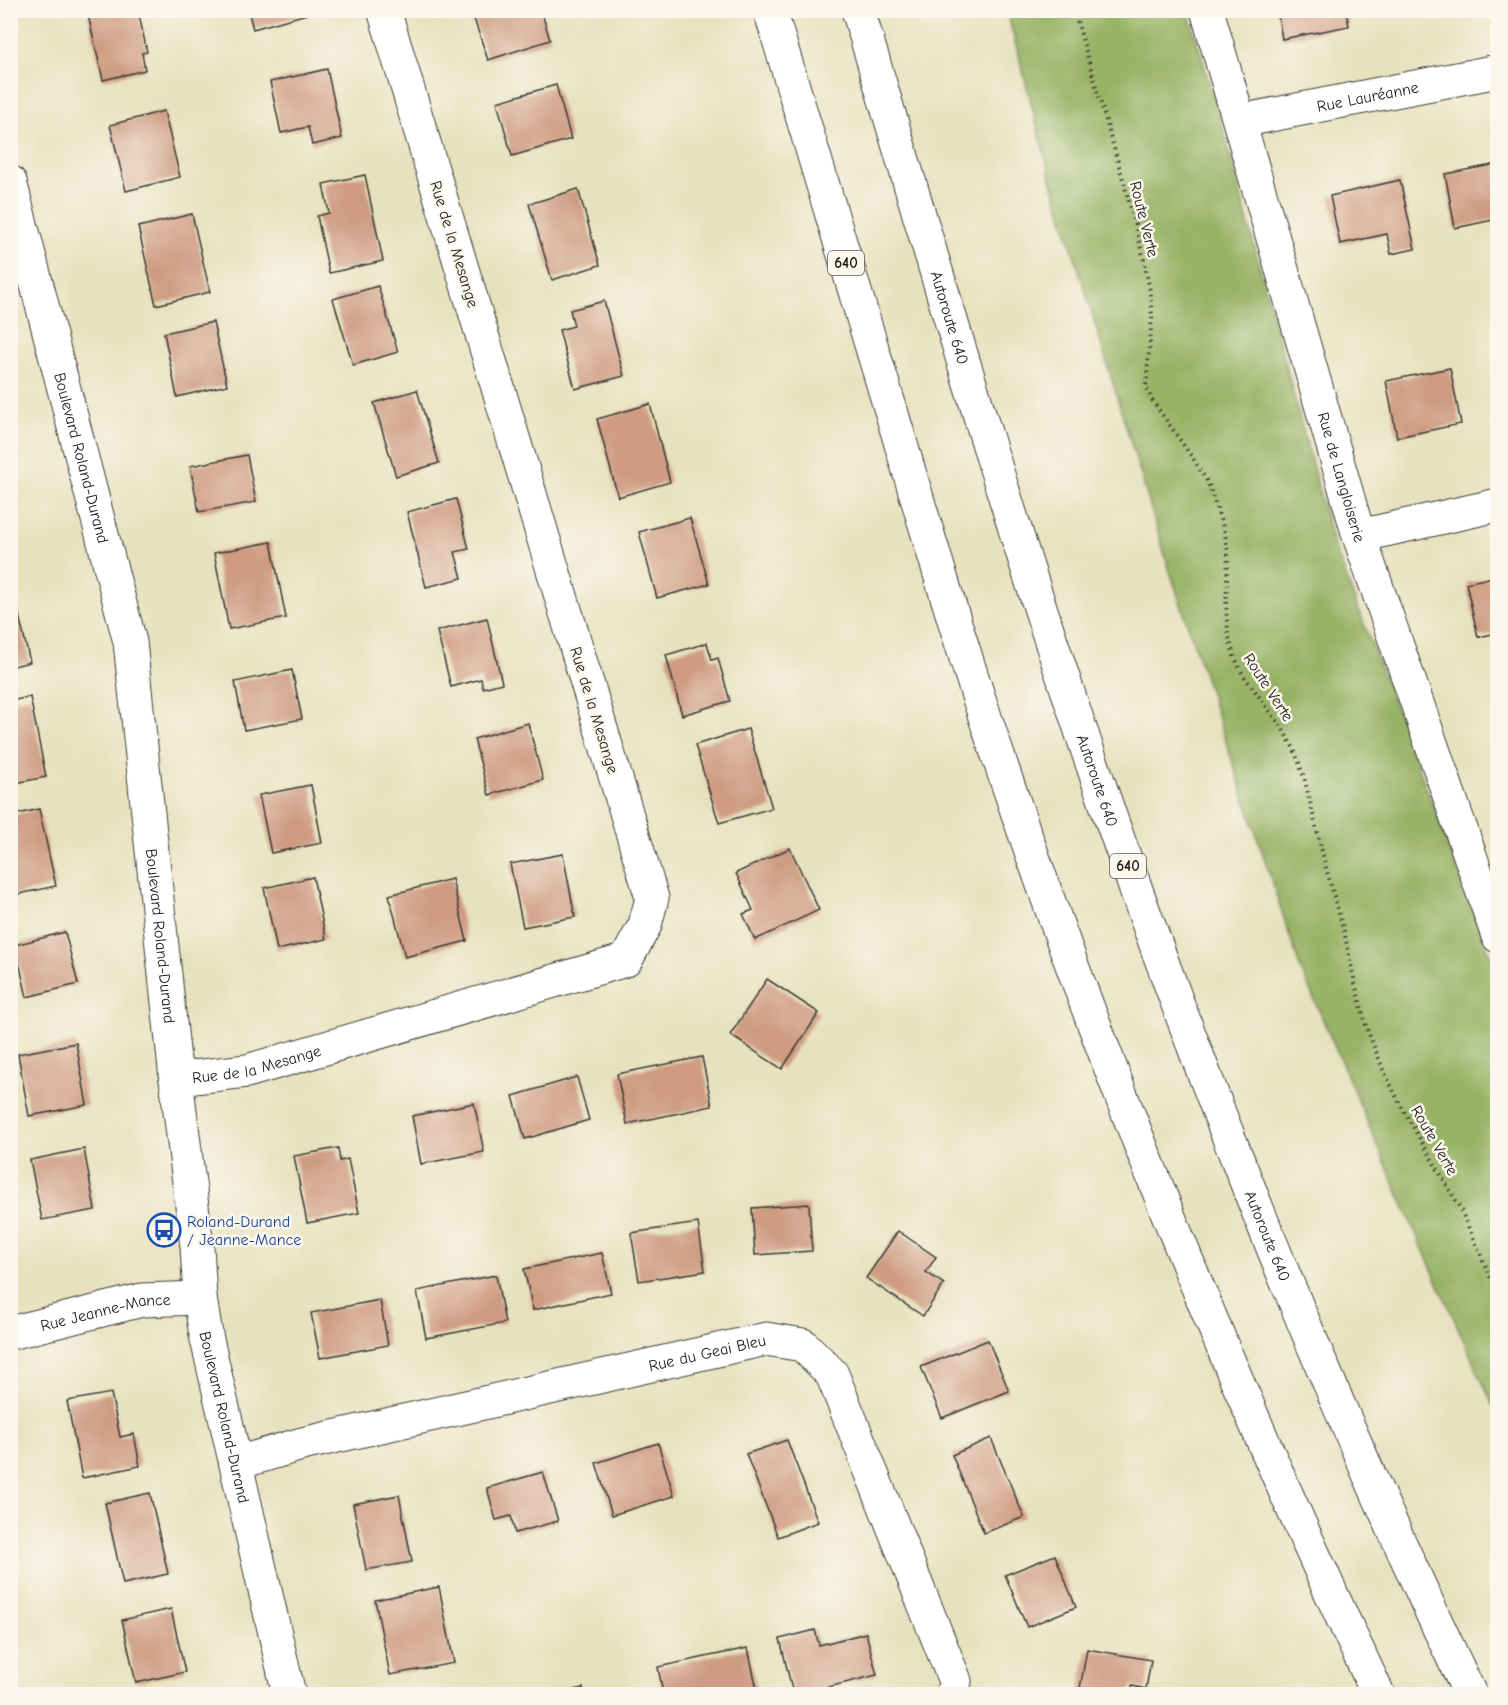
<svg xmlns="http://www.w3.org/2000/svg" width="1508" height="1705" font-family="'Comic Neue',sans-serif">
  <rect width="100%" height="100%" fill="#fbf7ec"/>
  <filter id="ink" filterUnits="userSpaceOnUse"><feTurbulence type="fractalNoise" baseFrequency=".0167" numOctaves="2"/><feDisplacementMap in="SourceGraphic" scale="12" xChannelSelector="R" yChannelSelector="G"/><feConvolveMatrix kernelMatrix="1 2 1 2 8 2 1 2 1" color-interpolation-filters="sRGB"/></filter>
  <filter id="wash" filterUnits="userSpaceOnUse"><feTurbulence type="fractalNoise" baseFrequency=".008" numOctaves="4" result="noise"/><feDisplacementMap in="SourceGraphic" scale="24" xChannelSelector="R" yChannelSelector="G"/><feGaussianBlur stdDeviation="1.35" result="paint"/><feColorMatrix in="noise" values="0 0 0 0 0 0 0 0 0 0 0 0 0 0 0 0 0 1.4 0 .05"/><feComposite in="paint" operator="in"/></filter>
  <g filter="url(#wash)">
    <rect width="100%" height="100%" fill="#e7e1be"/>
    <path fill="#98b366" stroke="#5a6841" stroke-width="1.5" d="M1007,11H1188L1224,132L1332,540L1497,974V1415L1410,1220L1300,967L1168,565L1050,175Z"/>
    <g id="blocks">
      <g fill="#cf9c83">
        <path d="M108,10H138L147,52L142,53L145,70L103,80L88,15Z"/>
        <path d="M248,10H306L307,14L253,29Z"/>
        <path d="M471,10H541L550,40L488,60Z"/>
        <path d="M1277,10H1346L1349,26L1282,39Z"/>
        <path d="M1409,10H1426V11L1410,15Z"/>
        <path d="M327,69L342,138L312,145L308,127L281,133L270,82Z"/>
        <path d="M556,85L571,139L512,156L497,102Z"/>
        <path d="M164,111L180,177L126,191L110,125Z"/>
        <path d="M1498,164V219L1455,228L1445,174Z"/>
        <path d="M365,175L383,261L329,273L317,216L329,213L323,184Z"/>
        <path d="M1400,180L1415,249L1391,254L1387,234L1340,244L1330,196Z"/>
        <path d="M578,189L600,265L552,280L529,204Z"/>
        <path d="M192,214L210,292L156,305L138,227Z"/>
        <path d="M378,286L398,352L353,365L333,299Z"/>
        <path d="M604,301L624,376L575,389L559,330L574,326L570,310Z"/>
        <path d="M213,322L227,385L177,397L164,333Z"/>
        <path d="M1450,368L1461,424L1397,437L1386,381Z"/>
        <path d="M417,390L439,463L396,476L374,403Z"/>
        <path d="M650,404L670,482L618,497L597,419Z"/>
        <path d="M247,455L256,502L199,512L190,466Z"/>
        <path d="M456,499L469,549L455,552L462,578L426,587L407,512Z"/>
        <path d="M690,518L709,584L657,598L639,532Z"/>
        <path d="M271,542L286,618L229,629L214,553Z"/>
        <path d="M1498,576V633L1478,637L1466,583Z"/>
        <path d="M14,595L30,662L10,667V596Z"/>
        <path d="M487,618L502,683L483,688L481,679L451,687L437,631Z"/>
        <path d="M707,643L712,660L718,658L730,701L682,715L666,655Z"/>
        <path d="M292,670L302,719L244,730L235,682Z"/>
        <path d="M1498,690V706H1497L1493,692Z"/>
        <path d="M30,697L46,777L10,784V701Z"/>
        <path d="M528,723L543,780L489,795L474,739Z"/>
        <path d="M748,729L772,808L719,823L695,745Z"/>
        <path d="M311,785L322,843L271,853L259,795Z"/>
        <path d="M39,809L56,886L10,896V816Z"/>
        <path d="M790,848L819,910L755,940L743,914L753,910L736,873Z"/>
        <path d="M563,854L575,917L523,927L510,864Z"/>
        <path d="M313,877L326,939L277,950L264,888Z"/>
        <path d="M452,879L467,941L405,957L389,895Z"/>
        <path d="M65,932L78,984L27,997L15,945Z"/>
        <path d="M767,979L819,1013L782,1069L730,1035Z"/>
        <path d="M76,1043L87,1105L29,1116L18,1054Z"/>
        <path d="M702,1057L712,1106L627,1124L617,1074Z"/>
        <path d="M577,1077L589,1120L525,1139L513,1096Z"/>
        <path d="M474,1103L484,1152L421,1164L412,1116Z"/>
        <path d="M338,1148L340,1161L348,1159L359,1213L307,1223L294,1156Z"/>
        <path d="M84,1149L95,1210L42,1220L30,1160Z"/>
        <path d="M809,1204L812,1251L755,1255L752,1208Z"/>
        <path d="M698,1223L705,1271L639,1281L631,1233Z"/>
        <path d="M898,1231L936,1257L926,1272L944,1284L923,1316L866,1278Z"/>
        <path d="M602,1253L611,1293L533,1310L524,1269Z"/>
        <path d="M496,1275L505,1323L426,1338L417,1291Z"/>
        <path d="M380,1300L388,1345L320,1358L311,1313Z"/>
        <path d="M988,1340L1009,1391L942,1418L921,1367Z"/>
        <path d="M111,1393L120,1437L134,1434L140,1466L82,1478L67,1401Z"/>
        <path d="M991,1438L1024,1517L984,1533L952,1455Z"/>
        <path d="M787,1440L818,1522L778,1537L746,1454Z"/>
        <path d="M658,1443L674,1496L612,1515L596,1463Z"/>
        <path d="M543,1472L558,1521L515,1533L511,1516L496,1520L487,1488Z"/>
        <path d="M150,1493L168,1574L123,1584L105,1503Z"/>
        <path d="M399,1495L412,1562L366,1570L353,1504Z"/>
        <path d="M1055,1555L1076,1607L1027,1627L1005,1575Z"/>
        <path d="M439,1587L454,1663L390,1675L375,1600Z"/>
        <path d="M171,1609L185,1672L136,1683L122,1620Z"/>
        <path d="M815,1630L819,1645L866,1633L877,1675L800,1694H793L780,1639Z"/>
        <path d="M748,1648L758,1694H663L658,1667Z"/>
        <path d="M1087,1649L1151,1660L1146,1689L1132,1686L1130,1694H1079Z"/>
        <path d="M583,1688L585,1694H558Z"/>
      </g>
    </g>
  </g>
  <g filter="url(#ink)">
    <use href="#blocks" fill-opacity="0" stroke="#3a3a34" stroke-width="1.5"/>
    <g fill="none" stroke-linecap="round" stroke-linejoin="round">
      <g stroke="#3a3a34" stroke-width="35">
        <g id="minor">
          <path id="s1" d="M1207,10L1359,536L1498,936"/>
          <path id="s2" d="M1240,121L1498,71"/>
          <path id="s3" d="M10,182L130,642L176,1079L197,1246L200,1298L206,1335L289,1694"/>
          <path d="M1359,536L1498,505"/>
          <path id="s4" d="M176,1079L247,1071L626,960L645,925L652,898L384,10"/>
          <path id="s5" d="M10,1333L142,1300L200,1298"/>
          <path id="s6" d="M237,1463L302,1444L766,1339L803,1345L832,1374L955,1681L953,1694"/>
        </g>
      </g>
      <g stroke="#3a3a34" stroke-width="35">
        <g id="highway">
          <path d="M770,10C811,148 853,286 895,424C924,522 953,620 985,717C1096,1050 1228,1377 1378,1694"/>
          <path id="s7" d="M858,10C930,249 999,489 1079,725C1190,1056 1320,1380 1470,1694"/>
        </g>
      </g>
      <path stroke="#3a3a34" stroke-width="4" stroke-dasharray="1.5 4.5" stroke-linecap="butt" d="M1074,10L1124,183L1143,256L1150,291L1152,318L1146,386L1152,400L1194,460L1208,483L1225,533L1228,554L1226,605L1228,634L1234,656L1243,675L1281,726L1294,749L1304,777L1327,872L1344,931L1355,983L1367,1029L1383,1069L1401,1106L1460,1208L1498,1294"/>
      <use href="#minor" stroke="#fff" stroke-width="33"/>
      <use href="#highway" stroke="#fff" stroke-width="33"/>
    </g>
  </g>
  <defs>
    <g id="bus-ring" transform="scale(1.725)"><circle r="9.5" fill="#fbf7ec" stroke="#1a4fb4" stroke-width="1.5"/><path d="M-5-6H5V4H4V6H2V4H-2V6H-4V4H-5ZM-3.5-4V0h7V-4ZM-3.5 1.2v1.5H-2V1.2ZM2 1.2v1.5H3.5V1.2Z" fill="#1a4fb4"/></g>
  </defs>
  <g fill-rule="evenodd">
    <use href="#bus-ring" x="164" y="1230"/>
  </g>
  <g text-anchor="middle" stroke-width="5" stroke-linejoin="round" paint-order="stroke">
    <g fill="#fbf7ec" stroke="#5f5e5a" stroke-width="1.5">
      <rect x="828" y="251" width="36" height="24" rx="4.5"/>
      <rect x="1110" y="854" width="36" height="24" rx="4.5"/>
    </g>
    <g font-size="15" font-weight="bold" fill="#1c1c1c">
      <text x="846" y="268">640</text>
      <text x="1128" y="871">640</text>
    </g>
    <g font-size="16" fill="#1c1c1c" stroke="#fbf7ec">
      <text dy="6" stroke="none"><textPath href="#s2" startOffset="130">Rue Lauréanne</textPath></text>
      <text transform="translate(1145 219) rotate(76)" y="6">Route Verte</text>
      <text transform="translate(455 244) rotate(73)" y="6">Rue de la Mesange</text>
      <text dy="6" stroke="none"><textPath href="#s7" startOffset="321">Autoroute 640</textPath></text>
      <text dy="6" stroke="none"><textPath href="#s3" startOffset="285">Boulevard Roland-Durand</textPath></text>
      <text dy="6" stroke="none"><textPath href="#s1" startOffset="486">Rue de Langloiserie</textPath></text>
      <text transform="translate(1269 687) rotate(57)" y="6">Route Verte</text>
      <text transform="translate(595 710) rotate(73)" y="6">Rue de la Mesange</text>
      <text dy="6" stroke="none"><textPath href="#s7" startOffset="807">Autoroute 640</textPath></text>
      <text dy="6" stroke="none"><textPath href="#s3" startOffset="771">Boulevard Roland-Durand</textPath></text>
      <text dy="6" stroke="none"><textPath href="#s4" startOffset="82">Rue de la Mesange</textPath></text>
      <text transform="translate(1435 1140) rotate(60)" y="6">Route Verte</text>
      <text dy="6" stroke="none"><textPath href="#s7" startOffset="1293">Autoroute 640</textPath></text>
      <text dy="6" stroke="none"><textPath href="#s5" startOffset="98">Rue Jeanne-Mance</textPath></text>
      <text dy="6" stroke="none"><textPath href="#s6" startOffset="483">Rue du Geai Bleu</textPath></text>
      <text dy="6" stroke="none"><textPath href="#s3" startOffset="1257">Boulevard Roland-Durand</textPath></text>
    </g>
    <g font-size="16" fill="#164399" stroke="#fbf7ec" text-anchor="start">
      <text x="187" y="1227">Roland-Durand<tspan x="187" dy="18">/ Jeanne-Mance</tspan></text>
    </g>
  </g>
  <rect width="1508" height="1705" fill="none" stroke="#fbf7ec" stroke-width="36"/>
</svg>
